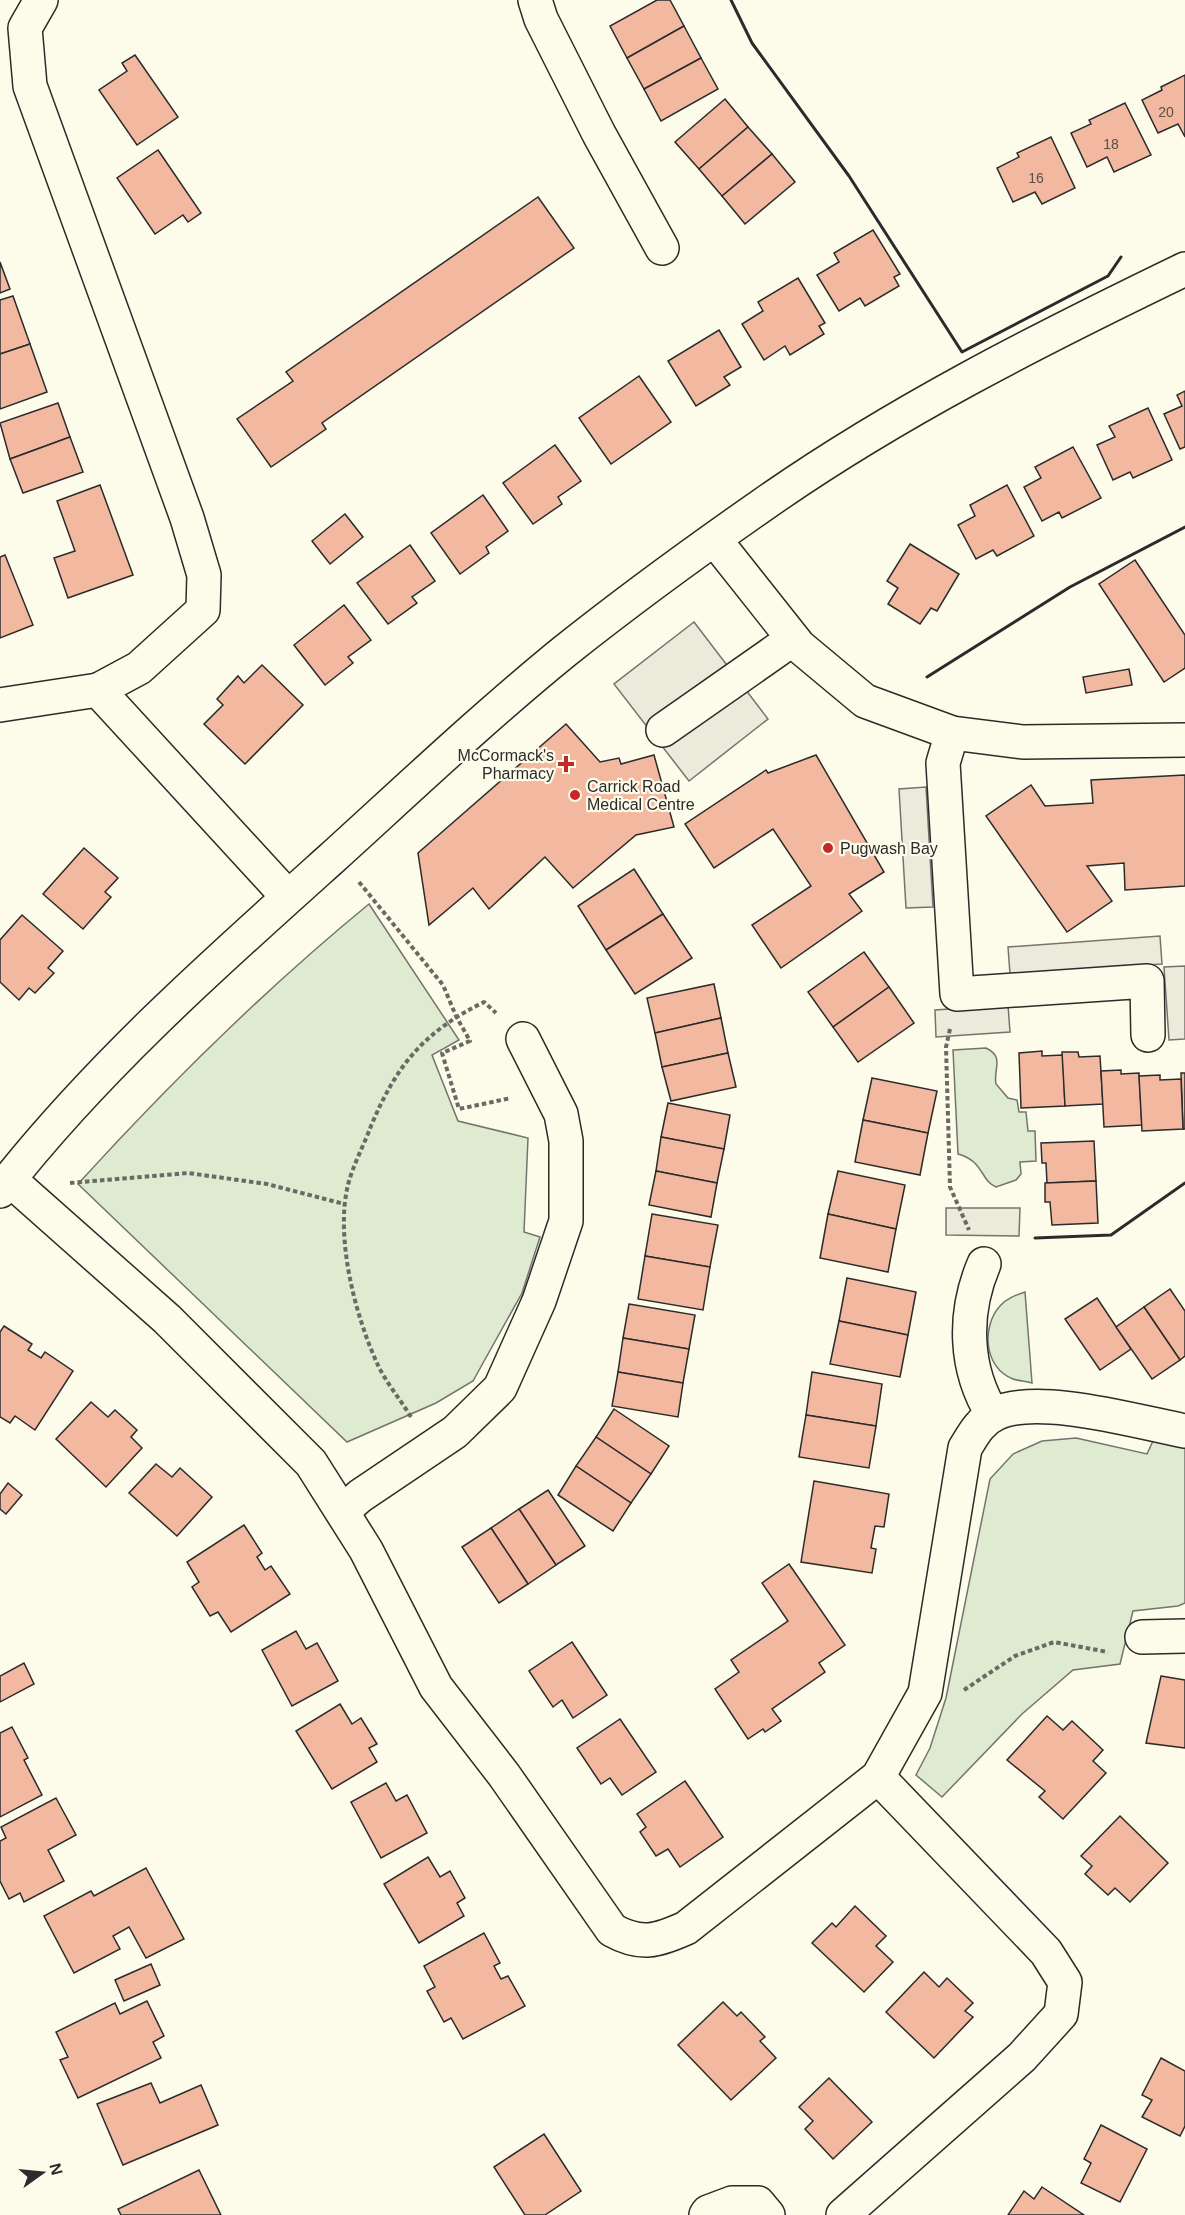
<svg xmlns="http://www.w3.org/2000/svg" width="1185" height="2215" font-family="Arial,sans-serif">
  <rect width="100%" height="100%" fill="#fdfbea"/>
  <g fill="#deebd1" stroke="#74746e" stroke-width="1.5">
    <path d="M369,904L459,1040L432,1055L458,1121L528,1138L524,1232L540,1237L522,1293L473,1381L436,1403L347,1442L78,1184C169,1084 264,990 369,904Z"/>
    <path d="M986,1048C1005,1057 993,1069 996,1084L1008,1098L1017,1100L1019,1112H1026L1028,1131H1035L1036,1161L1020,1162L1021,1174L1016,1180L996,1187C980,1180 984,1161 958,1154L953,1050Z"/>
    <path d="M1025,1292L1032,1383C1026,1381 1018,1381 1013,1379C984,1368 981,1327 1000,1306C1007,1298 1016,1295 1025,1292Z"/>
    <path d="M1076,1438L1147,1454L1153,1441L1185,1440V1603L1178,1606L1133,1611L1120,1664L1073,1670L1022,1714L942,1797L916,1775L930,1748L946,1698L990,1479L1013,1454L1042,1441Z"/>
  </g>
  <g fill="#eceadb" stroke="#74746e" stroke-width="1.5">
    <path d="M694,622L768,719L689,781L614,684Z"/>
    <path d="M926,787L933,907L906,908L899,789Z"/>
    <path d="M1160,936L1162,964L1010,974L1008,947Z"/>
    <path d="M1185,966V1039L1169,1040L1164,967Z"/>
    <path d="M1008,1005L1010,1032L936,1037L935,1010Z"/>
    <path d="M946,1208H1020L1019,1236L946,1235Z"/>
  </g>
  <g fill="#f2b8a0" stroke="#2b2b2b" stroke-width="1.5">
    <path d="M657,0H670L684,26L627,58L610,26Z"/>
    <path d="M684,26L701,58L644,89L627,58Z"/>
    <path d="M135,55L178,117L137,145L99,90L127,71L122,63Z"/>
    <path d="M701,58L718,89L661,121L644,89Z"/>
    <path d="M1185,75V137L1178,124L1158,133L1142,100L1162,90L1161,87Z"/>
    <path d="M725,99L748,127L699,169L675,142Z"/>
    <path d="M1125,103L1151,155L1114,172L1107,157L1087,167L1071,133L1091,124L1089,120Z"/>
    <path d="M748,127L772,154L722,196L699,169Z"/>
    <path d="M1051,137L1075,188L1042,204L1035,192L1013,202L997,168L1019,157L1017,153Z"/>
    <path d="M158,150L201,213L188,222L183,215L155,234L117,178Z"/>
    <path d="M772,154L795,182L745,224L722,196Z"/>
    <path d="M538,197L574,248L322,423L326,429L271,467L237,419L293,381L286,372Z"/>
    <path d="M873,230L900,274L894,277L899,286L865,306L860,298L839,311L817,275L839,262L834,253Z"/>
    <path d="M0,262L10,289L0,293Z"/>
    <path d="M798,278L825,323L819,326L824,334L790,355L785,346L764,360L742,324L763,311L758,302Z"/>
    <path d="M13,296L30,344L0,354V300Z"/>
    <path d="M719,330L741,367L724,377L730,385L696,406L668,361Z"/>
    <path d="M30,344L47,392L0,409V354Z"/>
    <path d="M639,376L671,422L611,464L579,418Z"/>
    <path d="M1185,391V447L1180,449L1164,414L1182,406L1177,395Z"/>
    <path d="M58,403L70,437L10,459L0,423Z"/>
    <path d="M1148,408L1172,460L1133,478L1130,472L1113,480L1097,445L1115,437L1109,426Z"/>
    <path d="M70,437L83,472L23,493L10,459Z"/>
    <path d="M555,445L581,481L558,497L562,504L533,524L503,483Z"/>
    <path d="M1073,447L1101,498L1062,518L1059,512L1042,521L1024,487L1041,478L1035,467Z"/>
    <path d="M100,485L133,575L68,598L54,558L75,551L57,501Z"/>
    <path d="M1007,485L1034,536L997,556L993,550L976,559L958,525L975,516L970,505Z"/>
    <path d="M483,495L508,531L486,547L489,553L460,574L431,533Z"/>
    <path d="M345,514L363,537L330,564L312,541Z"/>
    <path d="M910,544L959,574L937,611L931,608L920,624L888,604L898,588L887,581Z"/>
    <path d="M410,545L435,581L412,597L417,603L388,624L357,583Z"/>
    <path d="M5,555L33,625L0,638V557Z"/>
    <path d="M1135,560L1185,635V668L1164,682L1099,584Z"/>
    <path d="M344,605L371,640L348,657L353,663L325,685L294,645Z"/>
    <path d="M262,665L303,705L245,764L204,724L223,705L217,699L238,676L244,683Z"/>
    <path d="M1129,669L1132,685L1086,693L1083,677Z"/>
    <path d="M566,724L600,762L619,758L621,764L654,755L674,827L636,835L573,888L545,857L489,909L473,888L429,925L418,853Z"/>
    <path d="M816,755L884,872L849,894L862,911L781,968L752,925L811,886L773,829L714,868L685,824L766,770L768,773Z"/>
    <path d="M1185,775V886L1125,890L1124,863L1087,866L1112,901L1067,932L986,816L1031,785L1045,806L1093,803L1091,780Z"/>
    <path d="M84,848L118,878L105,892L111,897L83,929L43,894Z"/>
    <path d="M634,869L663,914L606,950L578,906Z"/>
    <path d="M663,914L692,958L635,994L606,950Z"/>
    <path d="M22,915L63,951L48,968L54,973L35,993L29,988L19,1000L0,982V940Z"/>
    <path d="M864,952L889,987L833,1027L808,992Z"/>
    <path d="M714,984L721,1018L655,1033L647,998Z"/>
    <path d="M889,987L914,1023L858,1062L833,1027Z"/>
    <path d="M721,1018L728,1053L662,1067L655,1033Z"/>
    <path d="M1042,1051V1056L1063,1055L1065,1106L1021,1108L1019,1053Z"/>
    <path d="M1062,1052H1078L1079,1057L1100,1056L1103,1104L1065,1106Z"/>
    <path d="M728,1053L736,1087L671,1101L662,1067Z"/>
    <path d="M1121,1070V1074L1139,1073L1142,1125L1104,1127L1101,1071Z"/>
    <path d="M1181,1073H1185V1129H1183Z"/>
    <path d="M1160,1075V1080L1181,1079L1183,1129L1142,1131L1139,1076Z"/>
    <path d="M872,1078L937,1091L928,1133L863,1120Z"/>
    <path d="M668,1103L730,1115L724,1149L661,1137Z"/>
    <path d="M863,1120L928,1133L920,1175L855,1162Z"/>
    <path d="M661,1137L724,1149L717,1183L656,1171Z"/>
    <path d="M1094,1141L1096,1181L1047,1183L1046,1163H1042L1041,1143Z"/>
    <path d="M656,1171L717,1183L711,1217L649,1205Z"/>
    <path d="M838,1171L905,1185L896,1229L828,1214Z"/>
    <path d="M1096,1181L1098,1223L1052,1225L1050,1202H1045V1183Z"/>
    <path d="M652,1214L718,1225L710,1267L645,1256Z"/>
    <path d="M828,1214L896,1229L888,1272L820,1258Z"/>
    <path d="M645,1256L710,1267L703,1310L638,1299Z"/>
    <path d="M847,1278L916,1292L908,1335L839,1321Z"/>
    <path d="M1170,1289L1185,1311V1356L1180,1360L1144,1307Z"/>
    <path d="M1097,1298L1131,1349L1100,1370L1065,1319Z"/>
    <path d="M629,1304L695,1315L689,1349L623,1338Z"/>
    <path d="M1144,1307L1180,1360L1152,1379L1116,1327Z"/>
    <path d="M839,1321L908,1335L900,1377L830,1364Z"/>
    <path d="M4,1326L32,1344L28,1350L41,1358L45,1352L73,1371L35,1430L15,1416L10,1423L0,1417V1332Z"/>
    <path d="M623,1338L689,1349L683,1383L618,1372Z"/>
    <path d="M618,1372L683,1383L678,1417L612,1406Z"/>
    <path d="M812,1372L882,1384L876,1426L806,1415Z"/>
    <path d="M91,1402L108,1417L115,1410L137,1430L131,1437L142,1448L106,1487L56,1439Z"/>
    <path d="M614,1409L669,1446L651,1474L596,1437Z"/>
    <path d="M806,1415L876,1426L869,1468L799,1457Z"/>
    <path d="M596,1437L651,1474L631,1503L576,1466Z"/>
    <path d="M156,1464L172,1477L180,1468L212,1497L177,1536L129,1493Z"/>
    <path d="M576,1466L631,1503L613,1531L558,1495Z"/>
    <path d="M814,1481L889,1494L884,1527L875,1526L871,1548L876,1549L872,1573L801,1562Z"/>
    <path d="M8,1483L22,1495L6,1514L0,1509V1494Z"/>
    <path d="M548,1490L585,1546L556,1565L519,1509Z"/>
    <path d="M519,1509L556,1565L528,1584L491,1528Z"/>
    <path d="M244,1525L262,1553L257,1557L265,1570L271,1566L290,1594L231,1632L218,1612L210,1616L192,1587L199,1582L187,1562Z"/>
    <path d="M491,1528L528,1584L499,1603L462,1547Z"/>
    <path d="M789,1564L845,1645L819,1663L825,1672L772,1709L781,1721L765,1732L763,1729L748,1739L715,1689L739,1672L731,1660L788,1621L762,1583Z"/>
    <path d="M296,1631L306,1649L317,1643L338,1681L292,1706L262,1650Z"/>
    <path d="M572,1642L607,1695L573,1718L562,1700L553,1707L529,1671Z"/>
    <path d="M24,1663L34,1684L0,1702V1676Z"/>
    <path d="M1161,1676L1185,1680V1748L1146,1743Z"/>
    <path d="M340,1704L352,1724L361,1718L377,1744L369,1748L377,1762L332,1789L296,1731Z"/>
    <path d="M1047,1716L1063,1730L1072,1721L1103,1750L1093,1761L1106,1773L1063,1819L1039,1797L1045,1791L1007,1760Z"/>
    <path d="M620,1719L656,1772L622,1795L610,1778L601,1784L577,1748Z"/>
    <path d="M12,1727L28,1758L24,1760L42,1795L0,1817V1733Z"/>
    <path d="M685,1781L723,1837L680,1867L668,1849L656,1856L640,1832L646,1827L637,1814Z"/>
    <path d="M386,1783L396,1801L407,1795L427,1833L381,1858L351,1802Z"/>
    <path d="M56,1798L76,1835L48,1850L64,1881L24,1902L20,1893L9,1899L0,1881V1841L6,1838L1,1827Z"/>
    <path d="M1120,1816L1168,1863L1130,1902L1115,1888L1108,1895L1085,1874L1092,1866L1081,1856Z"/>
    <path d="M428,1857L440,1877L450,1871L465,1898L457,1903L464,1916L419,1943L384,1884Z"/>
    <path d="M146,1868L184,1939L146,1958L129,1927L113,1936L120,1949L74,1973L44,1916L91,1891L94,1896Z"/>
    <path d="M855,1906L886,1936L876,1946L893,1962L864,1992L812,1943L832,1923L836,1927Z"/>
    <path d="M484,1933L500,1963L494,1966L501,1979L508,1976L525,2006L463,2039L451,2018L444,2022L427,1991L435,1987L424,1966Z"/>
    <path d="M151,1964L160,1985L124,2001L115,1980Z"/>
    <path d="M924,1972L939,1987L947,1978L973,2003L965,2011L973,2017L934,2058L886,2012Z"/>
    <path d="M147,2001L164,2036L153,2042L161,2058L78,2098L60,2060L68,2057L56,2032L115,2003L120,2014Z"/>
    <path d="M723,2002L737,2016L741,2012L765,2037L760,2041L776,2058L731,2100L678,2045Z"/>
    <path d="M1161,2058L1185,2071V2126L1180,2136L1142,2117L1152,2100L1142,2095Z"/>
    <path d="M829,2078L872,2122L833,2159L805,2129L813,2121L799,2107Z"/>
    <path d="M151,2083L160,2103L201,2085L218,2125L123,2165L97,2104Z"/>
    <path d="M1101,2125L1147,2149L1120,2202L1081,2183L1091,2163L1084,2159Z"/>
    <path d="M544,2134L581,2191L545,2215H525L494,2167Z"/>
    <path d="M199,2170L221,2215H121L118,2209Z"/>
    <path d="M1042,2187L1084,2215H1008L1024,2191L1034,2199Z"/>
  </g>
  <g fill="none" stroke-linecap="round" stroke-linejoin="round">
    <g stroke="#2b2b2b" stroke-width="36">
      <g id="street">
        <path d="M41,0L25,28L30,86L187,518L204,575L203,610L139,668L98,690L288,897"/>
        <path d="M535,0L541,19L599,134L662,248"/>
        <path d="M715,540L799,646L865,701L952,733L1023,742L1185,740"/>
        <path d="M0,705L98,690"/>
        <path d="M663,730L793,639"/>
        <path d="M952,733L943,763L957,994L1147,981L1148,1035"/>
        <path d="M9,1179L167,1319L311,1463L366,1550L436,1687L504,1775L612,1930C641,1946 657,1941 686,1928L878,1777L925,1693L965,1448C973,1435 980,1421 995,1414C1037,1393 1138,1422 1185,1431"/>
        <path d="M984,1264C963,1313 964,1369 993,1415"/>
        <path d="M343,1511L360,1496L455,1432L500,1388L539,1301L566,1221V1141L561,1114L523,1039"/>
        <path d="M1142,1637L1185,1636"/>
        <path d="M706,2215L708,2212L732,2203H758L768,2215"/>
        <path d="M843,2215L1022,2057L1061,2014L1065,1982L1046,1952L878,1777"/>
      </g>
    </g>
    <g stroke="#2b2b2b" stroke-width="36">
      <path id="secondary" d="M0,1191C96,1068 216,962 332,858C409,788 485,716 565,651C628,601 695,552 761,506C893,413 1040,339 1185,269"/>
    </g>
    <g stroke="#6a6964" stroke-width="4" stroke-dasharray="4.5 3" stroke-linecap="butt">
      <path d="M359,882L443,985L456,1016L470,1041L442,1053L459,1109L511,1098"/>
      <path d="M950,1029L946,1047L950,1187L969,1230"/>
      <path d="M70,1183L188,1173L267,1184L344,1204"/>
      <path d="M411,1417C400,1399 385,1381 377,1363C355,1315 335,1237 348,1185C353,1165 364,1145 371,1126C397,1064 424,1032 484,1002L496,1013"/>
      <path d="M964,1690L1015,1656L1054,1642L1108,1652"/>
    </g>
    <use href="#street" stroke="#fdfbea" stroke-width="33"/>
    <use href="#secondary" stroke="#fdfbea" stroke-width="33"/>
    <g stroke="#2b2b2b" stroke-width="3">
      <path d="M731,0L752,43L849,176L962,352L1108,276L1121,257"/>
      <path d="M927,677L1070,587L1185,527"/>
      <path d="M1035,1238L1111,1235L1185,1183"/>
    </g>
  </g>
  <g fill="#c62828" stroke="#fdfbea" stroke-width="2">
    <path d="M563 755h6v6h6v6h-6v6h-6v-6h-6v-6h6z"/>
    <circle cx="575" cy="795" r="6"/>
    <circle cx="828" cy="848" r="6"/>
  </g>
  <g text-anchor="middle" stroke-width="4.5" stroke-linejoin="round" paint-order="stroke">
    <g font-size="14" fill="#5d4e48">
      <text x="1166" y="117">20</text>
      <text x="1111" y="149">18</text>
      <text x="1036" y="183">16</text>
    </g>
    <g font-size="16" fill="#2b2b2b" stroke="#fdfbea" text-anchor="start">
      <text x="554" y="761" text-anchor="end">McCormack's<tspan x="554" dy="18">Pharmacy</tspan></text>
      <text x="587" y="792">Carrick Road<tspan x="587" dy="18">Medical Centre</tspan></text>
      <text x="840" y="854">Pugwash Bay</text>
    </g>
  </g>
  <g transform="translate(42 2173) rotate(75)" stroke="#fdfbea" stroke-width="4.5" paint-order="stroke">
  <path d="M0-4.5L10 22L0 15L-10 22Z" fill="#2b2b2b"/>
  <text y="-9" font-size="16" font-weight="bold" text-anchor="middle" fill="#2b2b2b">N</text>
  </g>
</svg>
